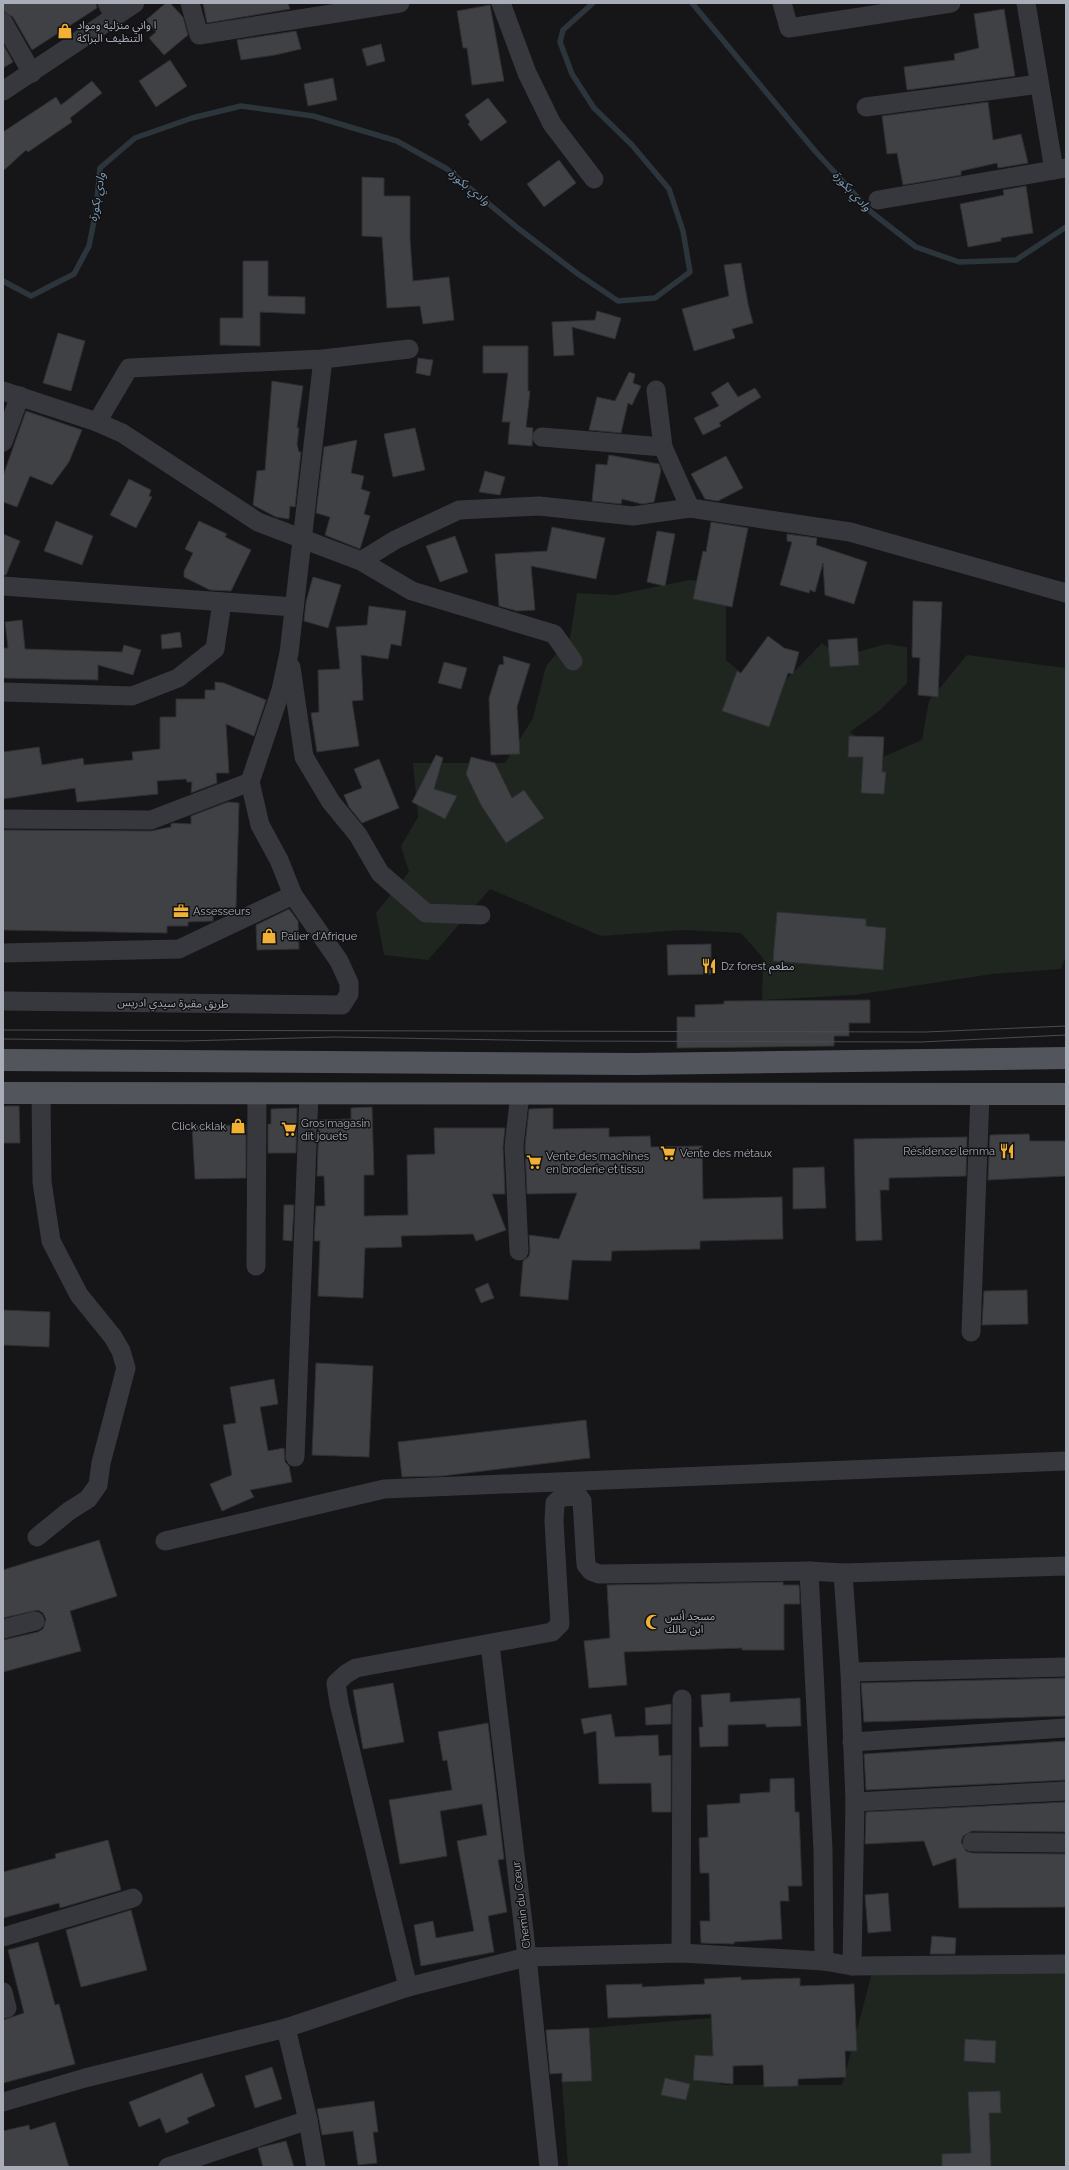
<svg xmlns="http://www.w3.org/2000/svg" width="1069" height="2170" font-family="Raleway,'Noto Sans Arabic',sans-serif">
  <rect width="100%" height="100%" fill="#161618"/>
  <g fill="#1e261f">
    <path d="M690,580L726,584V660L753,683L782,684L822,643L840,657L886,644L907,647V683L879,711L850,732L883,757L922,740L929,701L967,655L1066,668V956L1061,969L992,974L855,995L762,1000L763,958L741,933L683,930L601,936L490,889L428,960L384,955L376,913L409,872L401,846L418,817L413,763H505L533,718L546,666L570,638L577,593L615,595Z"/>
    <path d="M872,1973H1066V2167H568L562,2082L592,2081L589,2028L711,2018L721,2085H842Z"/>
  </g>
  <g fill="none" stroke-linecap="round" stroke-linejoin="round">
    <g stroke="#2c353c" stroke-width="5.5">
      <path d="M692,3L815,151L871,212L916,247L959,262L1016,260L1066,227"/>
      <path d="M3,281L31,296L74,274L89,246L96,211L100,168L135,138L192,118L241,106L313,116L397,141L447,169L519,229L578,274L618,301L655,298L690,272L683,231L669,189L632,145L594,108L572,74L560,42L563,30L593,3"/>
    </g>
  </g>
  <g fill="#404145" stroke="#303034">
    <path d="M3,3H96L97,8L32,50L13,17L3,11Z"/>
    <path d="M166,3H170L183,17L188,35L164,55L149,38L156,32L146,20Z"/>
    <path d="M203,3H288L290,9L207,23Z"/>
    <path d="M490,5L504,81L472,85L467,48H463L457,11Z"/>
    <path d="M1004,9L1015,76L907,90L904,67L955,60L954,54L979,48L974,14Z"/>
    <path d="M296,31L301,49L275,55L241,60L237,40Z"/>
    <path d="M3,44L13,62L3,68Z"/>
    <path d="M381,44L385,61L367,66L362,49Z"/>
    <path d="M170,60L187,86L156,107L139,81Z"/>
    <path d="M333,78L337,100L308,106L304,84Z"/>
    <path d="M92,81L102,93L70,118L72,122L28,152L26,150L3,171V132L56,97L61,105Z"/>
    <path d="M488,98L507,122L481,141L468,124L470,122L465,115Z"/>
    <path d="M988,102L993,140L1021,134L1028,163L998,168L997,163L961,171V175L903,185L897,153L887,154L882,116Z"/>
    <path d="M559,160L576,183L544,207L527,184Z"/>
    <path d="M362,177L384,178V196H410V239L413,281L449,277L454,320L423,324L420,306L387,308L382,237L362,236Z"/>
    <path d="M1026,186L1033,233L1001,238V241L968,247L960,204L1004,195L1003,190Z"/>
    <path d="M243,261H268V296L305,297V314L260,312V346L220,345V318H243Z"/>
    <path d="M741,263L748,304L753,323L732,329L735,338L694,351L682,309L729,296L724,265Z"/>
    <path d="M597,311L621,318L615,339L572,327L574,355L554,356L552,322L595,320Z"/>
    <path d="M58,333L85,341L71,391L43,383Z"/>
    <path d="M483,346H528V391H530L526,427L533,428L532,446L508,444L510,422H502L508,373H483Z"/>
    <path d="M418,358L433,360L430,376L416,373Z"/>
    <path d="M629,372L635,374L633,383L641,386L632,405L628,403L621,433L589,430L597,397L615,401Z"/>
    <path d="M272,381L303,386L297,428H299L297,444L299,452H301L295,507L290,506L289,519L276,517L253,505L257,471L265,470Z"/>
    <path d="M728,382L738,397L755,388L761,397L719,423L721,426L703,435L694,418L719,406L711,393Z"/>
    <path d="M26,411L82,430L69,462L52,485L30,476L17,507L3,502V476Z"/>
    <path d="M415,428L425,470L393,477L384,434Z"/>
    <path d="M357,440L351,473L364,476L361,489L370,492L364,514L370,516L360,549L325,535L330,517L316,513L324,447Z"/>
    <path d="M609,455L659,464L661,470L654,502L642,504L622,499L621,504L592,501L596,464L607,465Z"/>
    <path d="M726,456L743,488L718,501L705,499L691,474Z"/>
    <path d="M485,471L505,477L500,495L479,492Z"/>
    <path d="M129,479L151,490L149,496L152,497L136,528L110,515Z"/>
    <path d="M56,521L93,536L82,565L44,551Z"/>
    <path d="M199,521L227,534L225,537L251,550L231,591L210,590L184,577V571L193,553L185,549Z"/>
    <path d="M711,522L748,528L732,607L693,599L703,551L706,552Z"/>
    <path d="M552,527L605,538L596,579L531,566L535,610L517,611L499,606L495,554L547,551Z"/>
    <path d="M657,531L675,534L665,586L647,582Z"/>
    <path d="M3,534L20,541L6,575H3Z"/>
    <path d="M787,534L817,538L816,545L867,562L854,604L825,595L823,563L815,592L810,590L809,593L780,585L792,542L787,541Z"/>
    <path d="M455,536L468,572L440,582L426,546Z"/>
    <path d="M313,577L341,585L328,628L304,621L306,602Z"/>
    <path d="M913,601L942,602L938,697L918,695L920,658L912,657Z"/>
    <path d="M369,606L406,611L401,646L391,644L388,659L361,655L363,700L352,701L359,746L317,752L311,713L319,712L318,670L340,669L336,627L367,625Z"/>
    <path d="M22,620L25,649L122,652L124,645L141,650L133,675L98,665V680L3,678V648H8L5,622Z"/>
    <path d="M180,632L182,647L162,649L161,635Z"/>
    <path d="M768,636L784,648L799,652L793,674L788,673L769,727L722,711L737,671L741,673Z"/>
    <path d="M857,638L859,665L830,667L828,640Z"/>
    <path d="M503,656L530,664L517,707L520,754L491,755L489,698L499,665L504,664Z"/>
    <path d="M444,662L467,668L461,689L438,683Z"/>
    <path d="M215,682L224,683L266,700L254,736L226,724L229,773H216L217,783L191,793L192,782H187L186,779L157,781L158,794L77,802L75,788L3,799V752L39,747L42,765L83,758L84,765L133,760L132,752L160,749V717H176V699H205V690H215Z"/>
    <path d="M849,736L884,737L882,772H886L884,794L861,793L863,757H848Z"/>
    <path d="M436,755L443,758L434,789L457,796L445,819L412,802Z"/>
    <path d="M471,757L495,763L512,798L524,790L544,818L506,843L481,805L466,774Z"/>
    <path d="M379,759L399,808L362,823L349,807L344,795L362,788L354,769Z"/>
    <path d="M228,802L239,803L236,908H213V921L188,922V926H167V933L3,930V830L151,831L171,827V824L173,823L191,824V816Z"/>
    <path d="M289,909L298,921L299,949L257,950L256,925Z"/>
    <path d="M777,912L866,919V926L886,928L883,970L773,961Z"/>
    <path d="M711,944V974L668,975L667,945Z"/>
    <path d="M870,1000V1023H849V1036H834V1046L677,1048V1017H695V1005L724,1004V1001Z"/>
    <path d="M3,1106H19L20,1143H3Z"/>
    <path d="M372,1107L374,1175H364V1216L408,1215L407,1155L435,1154L434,1128H505L503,1147L505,1194H492L506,1230L476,1241L473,1234L401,1236L402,1247L365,1248L363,1298L318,1296L320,1241H314L316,1206H325L324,1176H317L319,1120L351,1119V1108Z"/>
    <path d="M297,1108L296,1153H268V1124H271V1109Z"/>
    <path d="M553,1108V1129L609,1128V1137L650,1136L651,1147L702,1146L703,1199L782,1197L783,1239L700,1241V1249L612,1251L611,1261L572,1260L568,1300L520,1296L523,1261L529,1256L530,1251L529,1235L559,1239L577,1193L527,1194L525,1146L529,1109Z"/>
    <path d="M246,1125V1178L195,1179L192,1126Z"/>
    <path d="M1029,1134L1030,1141H1066V1176L988,1180L990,1135Z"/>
    <path d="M967,1137L966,1176L889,1178V1190H880L882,1240L856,1241L854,1139Z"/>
    <path d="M824,1167L826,1208L793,1209V1168Z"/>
    <path d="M284,1205H294L292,1241L283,1240Z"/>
    <path d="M488,1283L494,1298L481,1303L475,1289Z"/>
    <path d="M1027,1290L1028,1324L982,1325L984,1291Z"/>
    <path d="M3,1310L50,1312L49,1347L3,1345Z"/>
    <path d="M316,1363L373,1366L369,1457L312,1455Z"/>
    <path d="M274,1379L278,1404L260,1407L268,1451L284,1448L285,1462L289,1466L292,1482L250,1490L254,1497L222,1511L210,1484L232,1475L223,1425L236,1423L230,1387Z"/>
    <path d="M586,1420L590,1458L442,1476L402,1477L398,1442Z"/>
    <path d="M99,1540L117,1596L70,1611L81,1651L3,1672V1640L38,1632L43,1629L46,1619L43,1613L38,1610L3,1618V1570Z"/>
    <path d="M783,1582V1585H799L800,1604H784V1650H742V1648L624,1652L627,1685L589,1688L584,1641L610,1638L607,1585Z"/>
    <path d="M1066,1678V1716L864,1722L861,1683Z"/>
    <path d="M393,1683L404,1742L363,1749L353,1690Z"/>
    <path d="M730,1693V1702L800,1698L801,1726L766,1727V1724L728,1725V1746L700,1747L699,1727H703L701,1695Z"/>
    <path d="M671,1704V1724L646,1725L645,1708Z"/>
    <path d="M611,1714L615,1737L658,1735L659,1756L671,1755V1812H652L651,1783L599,1784L596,1731L584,1734L581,1719Z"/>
    <path d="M488,1723L504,1859L498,1860L507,1912L488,1916L494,1952L421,1966L414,1925L433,1921L436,1938L474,1931L457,1841L487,1835L482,1804L440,1811L447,1856L400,1864L389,1800L452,1790L447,1760L443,1761L438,1732Z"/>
    <path d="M1066,1741V1780L866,1790L864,1754Z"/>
    <path d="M794,1778L795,1812H799L802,1886H788L789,1901H780L782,1939L734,1942V1944L701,1943L700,1921H710L709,1873H700L699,1838L708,1837L707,1805L740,1803V1794L770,1792V1779Z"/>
    <path d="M1066,1802V1832L972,1831L963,1836L961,1842L966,1851L972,1853L1066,1854V1907L959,1908L956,1858L933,1866L924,1841L865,1844L866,1812Z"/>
    <path d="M108,1840L121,1890L60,1908L59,1903L3,1918V1872L56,1858L55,1854Z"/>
    <path d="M888,1893L891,1931L868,1933L865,1895Z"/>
    <path d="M131,1910L147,1970L81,1987L66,1930Z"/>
    <path d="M932,1936L956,1938L955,1954H930Z"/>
    <path d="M38,1942L55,2005L59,2004L75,2064L3,2083V2020L24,2013L8,1950Z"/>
    <path d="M741,1977V1980L800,1978V1986L854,1984L857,2051H845L846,2077L798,2079V2086L764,2087L763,2065L733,2066V2084L693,2080L695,2055L713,2056L711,2014L608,2018L606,1985L642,1984V1987L705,1984L704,1979Z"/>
    <path d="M589,2028L592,2081L562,2082V2073L550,2074L546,2030Z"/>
    <path d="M965,2039L996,2041L995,2063L964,2061Z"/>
    <path d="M272,2067L282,2099L255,2108L245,2076Z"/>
    <path d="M202,2073L215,2106L187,2118L189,2123L166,2133L160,2118L139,2127L129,2102Z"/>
    <path d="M665,2078L690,2084L686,2100L661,2095Z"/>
    <path d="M1000,2091L1001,2113H989L991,2167H942V2154L971,2153L968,2092Z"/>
    <path d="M374,2101L378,2132H373L377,2163L358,2165L353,2131L322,2135L317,2109Z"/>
    <path d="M55,2122L69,2167H3V2131L29,2125L30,2130Z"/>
    <path d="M286,2141L294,2167H263L258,2148Z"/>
  </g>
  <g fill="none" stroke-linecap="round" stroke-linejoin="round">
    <g stroke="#37383d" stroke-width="19">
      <path d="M107,3L115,18"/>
      <path d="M190,3L199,35L400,3"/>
      <path d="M501,3L527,73L552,124L594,179"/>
      <path d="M782,3L789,28L951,3"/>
      <path d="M1026,3L1054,170"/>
      <path d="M3,22L32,73"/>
      <path d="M3,91L135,3"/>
      <path d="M866,107L1039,84"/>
      <path d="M878,200L1066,168"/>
      <path d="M656,390L663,447L690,508"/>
      <path d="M3,391L97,422L122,433L258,522L361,561L412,591L554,634L573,661"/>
      <path d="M97,422L129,368L323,359L409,349"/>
      <path d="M542,437L663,447"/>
      <path d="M3,442L20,396"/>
      <path d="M361,561L395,540L459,510L539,506L633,516L690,508L850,532L1066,593"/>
      <path d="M3,586L294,607"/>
      <path d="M291,667L304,757L331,802L358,835L380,873L426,913L481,915"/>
      <path d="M3,692L132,696L178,678L215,649L222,602"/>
      <path d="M3,819L151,820L250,782"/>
      <path d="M3,953L179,949L293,895"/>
      <path d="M3,1001L342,1005L349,994V983L339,961L293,895L279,860L260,825L250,782L281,690L289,653L323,359"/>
      <path d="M519,1251L514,1146L520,1094"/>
      <path d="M256,1266L257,1093"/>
      <path d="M971,1332L980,1095"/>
      <path d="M295,1457L309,1093"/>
      <path d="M37,1537L69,1511L88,1499L98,1485L101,1463L126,1368L121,1351L113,1337L79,1295L51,1241L42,1182L41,1094"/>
      <path d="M165,1541L384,1489L1066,1461"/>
      <path d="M809,1571L823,1850L824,1961"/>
      <path d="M843,1573L850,1672L855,1802L852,1966"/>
      <path d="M3,1629L35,1621"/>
      <path d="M490,1644L527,1957L549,2167"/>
      <path d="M850,1672L1066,1667"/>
      <path d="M852,1742L1066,1728"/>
      <path d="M855,1802L1066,1791"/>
      <path d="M972,1842L1066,1843"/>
      <path d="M3,1937L133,1898"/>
      <path d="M681,1953L682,1699"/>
      <path d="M408,1987L339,1703L336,1683L346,1674L356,1668L552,1632L560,1624L554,1521L555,1503L562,1497L578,1496L582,1501L586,1565L591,1571L599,1574L809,1571L843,1573L1066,1566"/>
      <path d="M3,1992L7,2008L3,2009"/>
      <path d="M286,2028L308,2120L316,2167"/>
      <path d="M3,2102L85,2078L286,2028L408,1987L527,1957L681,1953L824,1961L852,1966L1066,1964"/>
      <path d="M168,2167L308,2120"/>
    </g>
    <g stroke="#53555c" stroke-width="22">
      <path d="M3,1060L636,1064L1066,1058"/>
      <path d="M3,1093L1066,1094"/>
    </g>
    <g stroke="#4a4c52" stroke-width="1">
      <path d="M3,1030L925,1032L1066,1026"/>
      <path d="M3,1039L184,1041L335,1037L563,1041L921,1042L1066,1035"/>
    </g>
  </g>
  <defs>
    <g id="shop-bare" transform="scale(1.2)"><path d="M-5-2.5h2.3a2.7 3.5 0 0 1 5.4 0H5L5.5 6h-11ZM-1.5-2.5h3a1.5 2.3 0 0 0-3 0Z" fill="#f2b134" stroke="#111113" stroke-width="2.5" paint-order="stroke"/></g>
    <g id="office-bare" transform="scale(1.2)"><path d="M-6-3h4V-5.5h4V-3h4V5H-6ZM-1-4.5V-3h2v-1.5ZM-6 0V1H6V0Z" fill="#f2b134" stroke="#111113" stroke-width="2.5" paint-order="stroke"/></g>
    <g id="restaurant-bare" transform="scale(1.2)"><path d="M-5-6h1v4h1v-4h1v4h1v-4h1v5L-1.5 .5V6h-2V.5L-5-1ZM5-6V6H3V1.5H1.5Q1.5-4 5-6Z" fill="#f2b134" stroke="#111113" stroke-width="2.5" paint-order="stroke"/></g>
    <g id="supermarket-bare" transform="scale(1.2)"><path d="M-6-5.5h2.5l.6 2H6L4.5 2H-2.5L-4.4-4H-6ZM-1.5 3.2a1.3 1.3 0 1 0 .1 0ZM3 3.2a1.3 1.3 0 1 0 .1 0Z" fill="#f2b134" stroke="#111113" stroke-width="2.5" paint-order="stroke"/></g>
    <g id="mosque-bare" transform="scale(1.2)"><path d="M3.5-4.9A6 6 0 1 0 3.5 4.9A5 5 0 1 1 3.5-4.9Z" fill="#f2b134" stroke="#111113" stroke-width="2.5" paint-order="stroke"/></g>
  </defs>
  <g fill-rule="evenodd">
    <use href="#shop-bare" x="65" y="31"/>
    <use href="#office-bare" x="181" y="911"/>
    <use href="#shop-bare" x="269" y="936"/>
    <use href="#restaurant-bare" x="709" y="966"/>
    <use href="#shop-bare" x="238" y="1126"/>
    <use href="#supermarket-bare" x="289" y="1129"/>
    <use href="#restaurant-bare" x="1007" y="1151"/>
    <use href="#supermarket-bare" x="668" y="1153"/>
    <use href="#supermarket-bare" x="534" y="1162"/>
    <use href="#mosque-bare" x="653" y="1622"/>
  </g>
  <g text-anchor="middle" stroke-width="3" stroke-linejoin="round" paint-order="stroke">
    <g font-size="11" fill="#a8adb8" stroke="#111113" text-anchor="start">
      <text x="77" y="29">ا واني منزلية ومواد<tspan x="77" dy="13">التنظيف البراكة</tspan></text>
      <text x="193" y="915">Assesseurs</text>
      <text x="281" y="940">Palier d'Afrique</text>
      <text x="721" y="970">Dz forest مطعم</text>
      <text x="301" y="1127">Gros magasin<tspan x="301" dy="13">dit jouets</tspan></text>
      <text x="226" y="1130" text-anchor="end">Click cklak</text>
      <text x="995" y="1155" text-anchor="end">Résidence lemma</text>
      <text x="680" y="1157">Vente des métaux</text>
      <text x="546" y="1160">Vente des machines<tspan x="546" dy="13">en broderie et tissu</tspan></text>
      <text x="665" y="1620">مسجد أنس<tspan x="665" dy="13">ابن مالك</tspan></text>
    </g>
    <g font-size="11" fill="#a8adb8" stroke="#111113">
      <text transform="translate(173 1003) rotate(1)" y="4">طريق مقبرة سيدي ادريس</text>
      <text transform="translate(521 1905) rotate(-97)" y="4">Chemin du Cœur</text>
    </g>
    <g font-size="12" font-style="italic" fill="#7f9bb3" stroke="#111113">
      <text transform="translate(469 187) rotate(39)" y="4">وادي بكورة</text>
      <text transform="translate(852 191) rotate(47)" y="4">وادي بكورة</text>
      <text transform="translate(97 197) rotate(-80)" y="4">وادي بكورة</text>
    </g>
  </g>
  <rect width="1069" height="2170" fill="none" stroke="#a8adb8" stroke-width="8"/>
</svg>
